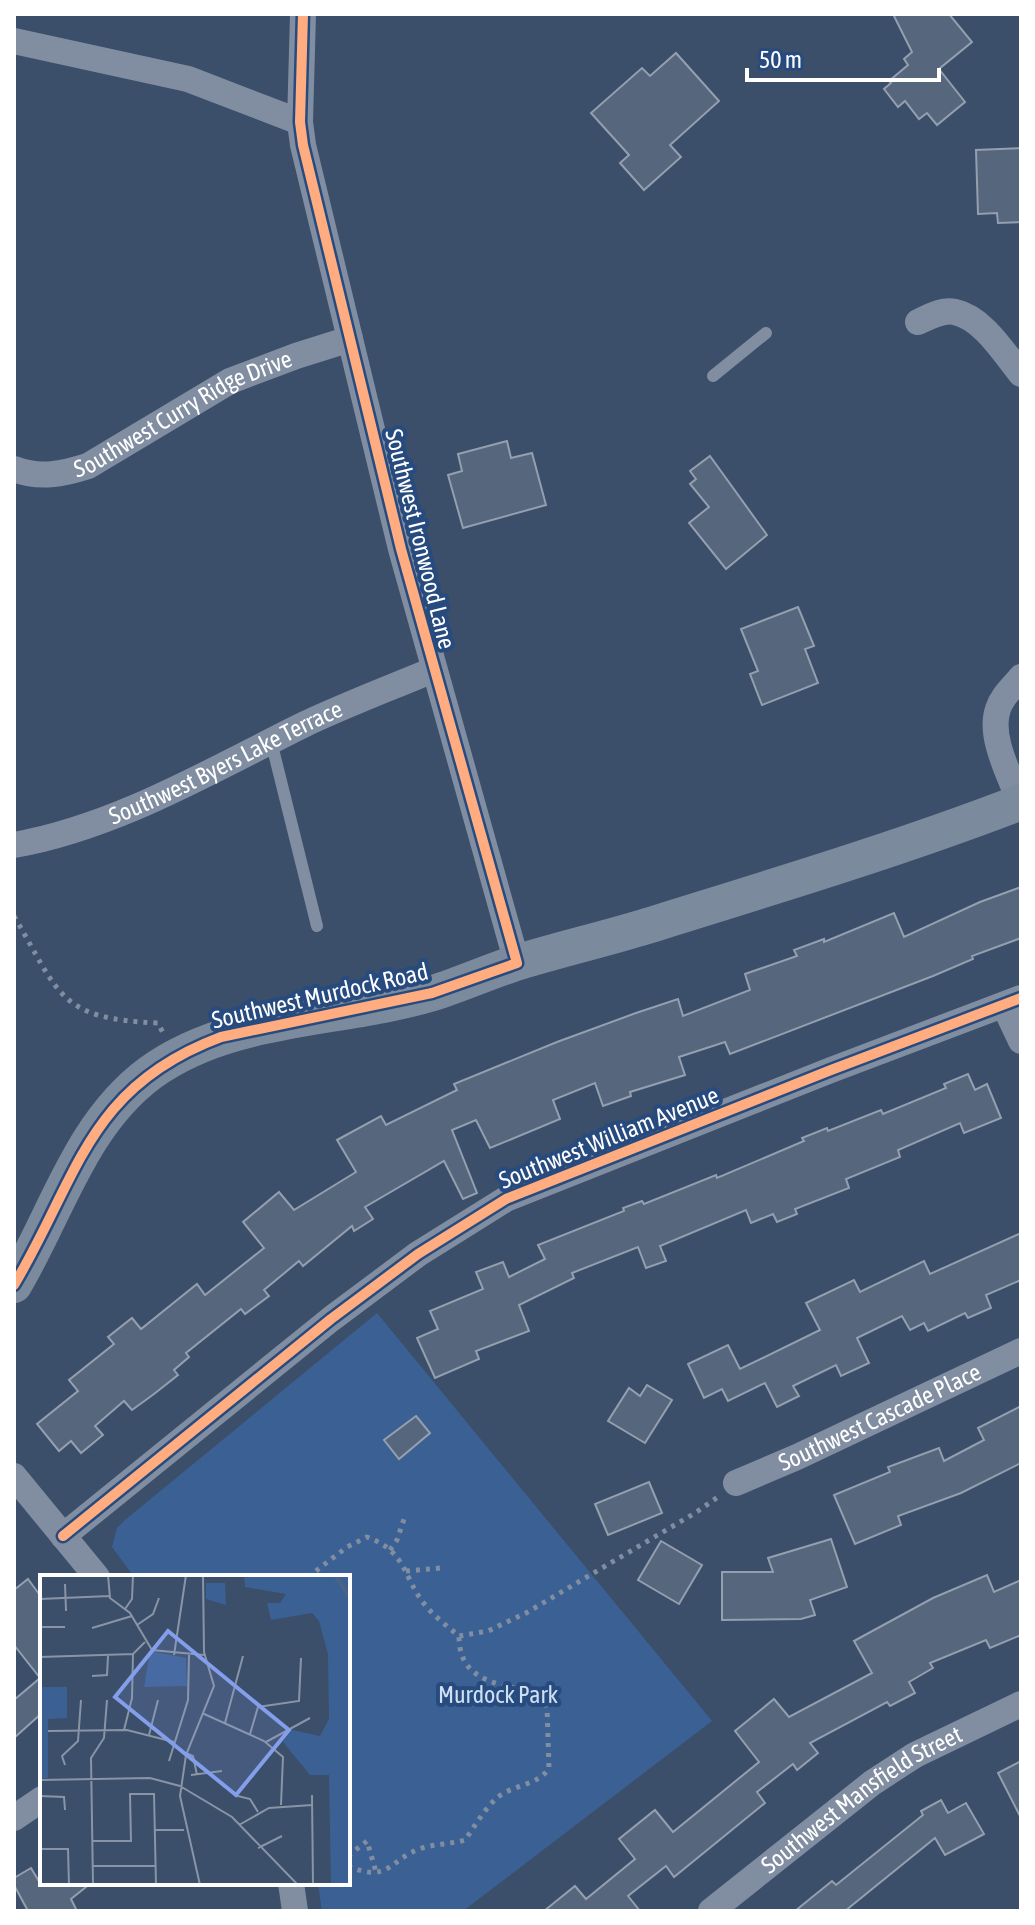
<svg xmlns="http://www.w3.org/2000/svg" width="1035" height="1925" font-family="'Asap Condensed',sans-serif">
  <rect width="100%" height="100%" fill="#3b4e6a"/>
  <path fill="#3b6194" d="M377,1313L712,1721L463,1911H322L318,1883H348V1577H134L112,1547L117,1528L125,1520Z"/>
  <g fill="#56667c" stroke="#949faf" stroke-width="2">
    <path d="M893,14H949L972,42L939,69L965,102L937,125L927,113L919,119L905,101L898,107L884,89L891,83L889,81L908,65L904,59L912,52Z"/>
    <path d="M676,53L719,101L670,145L681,157L644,190L620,163L629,155L591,113L642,68L650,76Z"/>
    <path d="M1021,148V222L998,223L997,213L978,214L976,150Z"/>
    <path d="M507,441L511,458L532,453L546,505L463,528L448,475L462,471L458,454Z"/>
    <path d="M710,456L767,535L726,569L689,523L709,507L690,484L696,479L690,471Z"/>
    <path d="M798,607L814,646L805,649L818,683L762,705L750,674L758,671L741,629Z"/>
    <path d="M1021,887V938L972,956L973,959L933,976L730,1054L725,1042L679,1057L685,1075L630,1092L631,1096L603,1106L595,1083L553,1100L560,1119L490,1148L476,1120L452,1130L477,1193L463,1199L444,1161L365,1207L373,1219L354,1231L352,1226L303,1266L299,1261L264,1290L269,1296L245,1314L241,1309L186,1353L189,1357L174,1370L178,1375L154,1394L132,1410L124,1401L95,1426L103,1435L81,1453L71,1441L59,1451L37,1424L78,1391L69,1380L114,1344L108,1337L132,1318L141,1329L197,1284L205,1295L264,1248L243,1222L279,1192L294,1210L356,1172L337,1140L381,1116L386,1125L457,1090L454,1084L557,1042L636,1013L678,999L683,1016L750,990L745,974L797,956L794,950L824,939V942L894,913L904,937L980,902Z"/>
    <path d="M968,1074L975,1090L987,1084L1001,1118L964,1133L960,1123L898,1150L900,1157L846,1179L849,1188L795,1209L797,1214L777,1222L773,1214L751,1223L746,1210L660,1246L666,1261L646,1268L638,1247L572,1273L574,1278L519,1305L529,1331L476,1351L479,1359L435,1378L417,1338L438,1329L430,1311L483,1289L476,1272L503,1262L509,1277L545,1259L538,1245L624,1211L623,1208L642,1201L644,1204L716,1175L717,1178L804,1141L802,1138L827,1128L828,1131L881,1110L883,1114L946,1088L944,1084Z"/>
    <path d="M1021,1233V1280L986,1295L991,1308L968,1318L965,1313L928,1331L924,1323L910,1330L902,1316L857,1338L869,1363L841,1376L836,1365L793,1386L799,1396L777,1407L765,1383L728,1401L722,1389L704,1398L688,1364L728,1345L740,1369L820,1330L806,1303L854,1280L860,1292L924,1261L930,1274Z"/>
    <path d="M647,1385L672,1400L645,1443L608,1421L629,1388L640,1396Z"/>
    <path d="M1021,1406V1463L961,1493L898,1516L901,1525L855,1544L834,1495L890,1472L888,1467L939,1448L944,1461L984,1440L978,1428Z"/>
    <path d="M416,1416L430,1433L399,1459L384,1440Z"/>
    <path d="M649,1482L662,1513L608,1535L595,1504Z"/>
    <path d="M831,1539L847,1587L810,1600L815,1615L801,1619L722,1620V1572H773L768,1558Z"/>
    <path d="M661,1541L702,1565L679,1604L638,1580Z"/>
    <path d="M987,1575L994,1592L1021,1580V1635L990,1648L986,1640L930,1663L933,1668L909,1682L915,1693L890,1706L887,1702L810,1743L818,1753L797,1770L793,1764L757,1792L765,1803L674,1877L666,1866L628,1896L640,1911H544L575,1886L586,1899L635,1859L619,1839L655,1810L673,1832L759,1762L735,1731L774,1699L789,1717L872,1673L854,1641L933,1598Z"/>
    <path d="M28,1579L42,1598V1713L14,1738V1700L40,1678L14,1645V1590Z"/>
    <path d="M1021,1761V1818L998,1773Z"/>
    <path d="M941,1800L948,1813L966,1803L984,1834L945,1855L935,1838L845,1911H795L832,1881L836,1885L923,1815L921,1811Z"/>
    <path d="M31,1868L40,1883H91L71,1899L77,1911H28L14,1885V1878Z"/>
  </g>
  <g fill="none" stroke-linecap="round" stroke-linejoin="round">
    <g stroke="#818ea1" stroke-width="5" stroke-dasharray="4 6" stroke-linecap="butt">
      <path d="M14,916C60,994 58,1019 158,1023L163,1033"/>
      <path d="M390,1550L397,1540L404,1519"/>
      <path d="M406,1571L441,1568"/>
      <path d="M308,1577L347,1547L367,1537C408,1552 403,1579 426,1606C435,1617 448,1627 459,1636L488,1631L526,1613L695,1513L718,1497"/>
      <path d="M348,1856L367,1841L376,1872"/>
      <path d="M348,1866C390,1884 389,1859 422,1848C436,1844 451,1844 465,1840C475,1826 485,1808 498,1797C513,1785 539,1785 549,1768L547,1707L543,1697C509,1682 459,1688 459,1636"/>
    </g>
    <g stroke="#818ea1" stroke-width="12">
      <path d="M713,376L766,333"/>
      <path d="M271,741L317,926"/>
    </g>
    <g stroke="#818ea1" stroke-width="26">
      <path d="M303,14L300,122L303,145L401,549L517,963"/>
      <path d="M14,41L188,79L300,122"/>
      <path d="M918,322C929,317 942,309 955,312C983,318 1004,353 1021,374"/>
      <path id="s1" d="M14,469C40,479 63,474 88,466L230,381L296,356L350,339"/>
      <path d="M1020,803C1011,777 988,737 998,709C1002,696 1013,687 1021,677"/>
      <path id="s2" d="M14,845C116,827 210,771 303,725C345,705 390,688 433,670"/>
      <path d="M1004,1005L1021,1041"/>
      <path d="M14,1476L97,1577"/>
      <path id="s3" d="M736,1483L797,1457L1021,1351"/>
      <path d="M63,1536L331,1319L418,1254L506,1199L831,1070L1021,998"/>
      <path d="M14,1818L42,1799"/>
      <path d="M291,1883L295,1911"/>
      <path id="s4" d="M711,1911L872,1783L915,1755L1021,1704"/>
    </g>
    <path stroke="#7c8a9d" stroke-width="36" d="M14,1285C57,1213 80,1125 150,1073C231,1014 340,1021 433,993C462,984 490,971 519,962C561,949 605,939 647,926C772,887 899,849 1021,802"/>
    <g stroke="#274b7e" stroke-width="15">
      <g id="cycleway">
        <path d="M14,1285C79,1176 87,1087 221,1037L432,993L517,963L401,549L303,145L300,122L303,14"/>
        <path d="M63,1536L331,1319L418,1254L506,1199L831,1070L1021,998"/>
      </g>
    </g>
    <use href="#cycleway" stroke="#ffac80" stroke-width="10"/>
  </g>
  <g text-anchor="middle" stroke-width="8" stroke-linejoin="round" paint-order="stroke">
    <g font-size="24" fill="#fff" stroke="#274b7e">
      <text dy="8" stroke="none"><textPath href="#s1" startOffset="184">Southwest Curry Ridge Drive</textPath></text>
      <text transform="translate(420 539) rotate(76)" y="8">Southwest Ironwood Lane</text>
      <text dy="8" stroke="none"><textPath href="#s2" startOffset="228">Southwest Byers Lake Terrace</textPath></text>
      <text transform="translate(320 996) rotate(-13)" y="8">Southwest Murdock Road</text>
      <text transform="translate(609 1138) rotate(-22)" y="8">Southwest William Avenue</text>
      <text dy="8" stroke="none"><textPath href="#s3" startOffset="158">Southwest Cascade Place</textPath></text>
      <text dy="8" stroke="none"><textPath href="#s4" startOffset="188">Southwest Mansfield Street</textPath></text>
    </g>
    <g font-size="24" fill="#d0e0f4" stroke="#274b7e">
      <text x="498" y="1703">Murdock Park</text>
    </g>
  </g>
  <g transform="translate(40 1575)">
    <rect width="310" height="310" fill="#3b4e6a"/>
    <path d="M204,0H310V310H291L289,200H270L243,167L252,155L280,161L289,144L288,79L279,46L272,38L231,45L227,28H240L246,19L205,12ZM166,8H185L186,30L166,24ZM110,76L146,83L147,111L104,112ZM0,112H27V143L8,144V203H0Z" fill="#3b6194"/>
    <path fill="none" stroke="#4a6387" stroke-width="4" d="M295,0L310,23"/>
    <path fill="none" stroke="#8995a6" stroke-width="2" d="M68,0L70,23L90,38L112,75L164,80M25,9L26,36M0,24L69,21M85,34L92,24L93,0M97,50L113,39L119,23M0,52H25M52,53L92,41M134,80L146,0M0,82L93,79M52,101L67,100L68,81M162,138L224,166L243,182L241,230M185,148L203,81M84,155L92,123L93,79L105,67M8,156L87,155L134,167M210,159L218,132L259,126L261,83M109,160L118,125M226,167L270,143M146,178L153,181L157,200M129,186L148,125L149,80M25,190L22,181L38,166L41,125M151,200L182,196M0,205L110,203L140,211M140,211L192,242L258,310M194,220L210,224L218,237M272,220L273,310M0,221L24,222L25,235M199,250L229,233L272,230M115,255H144M53,266H91L90,219H114L116,310M218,273L242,261M0,274H28L29,310M53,291H116M53,310L51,183L64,163L67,125M160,310L140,221L146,180L174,111L164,77L163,0"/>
    <path fill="#839eea" fill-opacity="0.15" stroke="#839eea" stroke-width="4" d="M128,56L249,155L196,220L75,122Z"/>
    <rect width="310" height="310" fill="none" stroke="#fff" stroke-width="4"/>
  </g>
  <rect width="1035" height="1925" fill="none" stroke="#ffffff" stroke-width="32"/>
  <path d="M747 68v12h192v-12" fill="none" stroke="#ffffff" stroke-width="4"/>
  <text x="759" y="68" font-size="24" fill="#ffffff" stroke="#274b7e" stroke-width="6" paint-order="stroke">50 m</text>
</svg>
